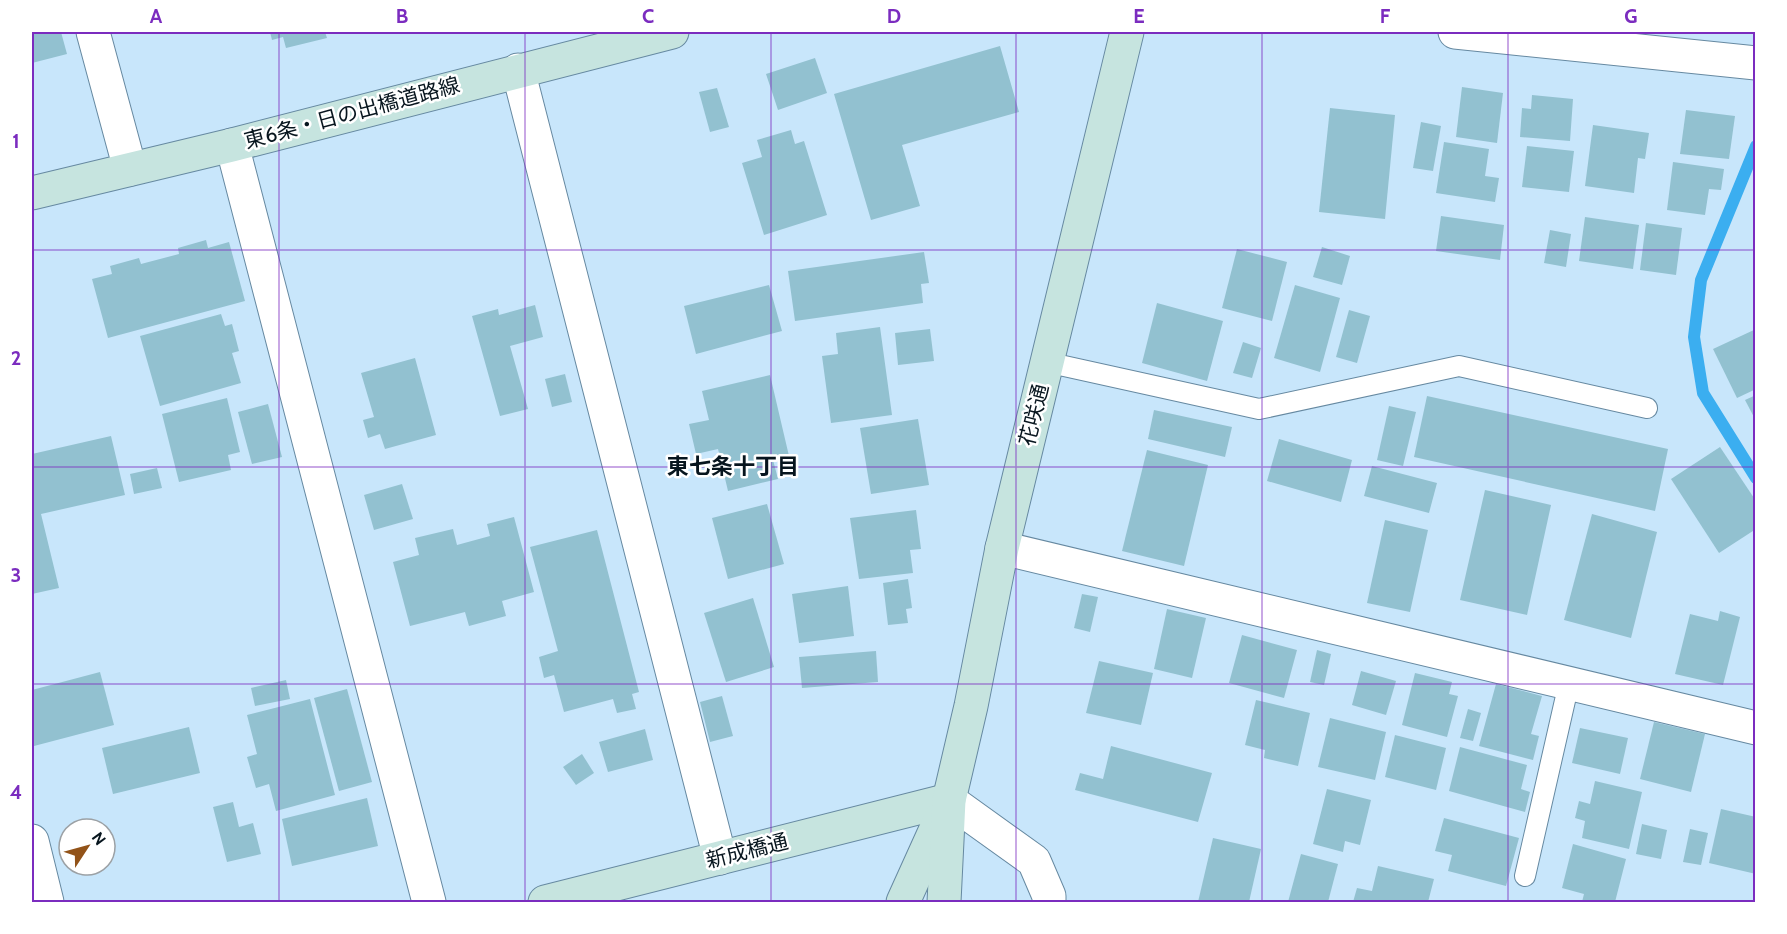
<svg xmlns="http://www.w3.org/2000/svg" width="1787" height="934" font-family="Cabin,'Noto Sans JP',sans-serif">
  <rect width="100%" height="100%" fill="#c8e6fb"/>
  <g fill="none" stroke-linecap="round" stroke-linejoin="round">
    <path stroke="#3baef0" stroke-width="12" d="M1756,146L1701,280L1694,337L1703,393L1756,478"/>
  </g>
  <g fill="#92c1d0">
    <path d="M32,32H61L67,54L32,63Z"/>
    <path d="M270,32H325L327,38L286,48L283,37L272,40Z"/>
    <path d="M1000,46L1019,112L902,145L920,206L871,220L834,94Z"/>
    <path d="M815,58L827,93L778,110L766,74Z"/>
    <path d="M1462,87L1503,93L1497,143L1456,137Z"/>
    <path d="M717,88L729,127L710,132L699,92Z"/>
    <path d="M1532,95L1573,99L1570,141L1520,137L1522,108L1531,109Z"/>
    <path d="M1330,108L1395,115L1385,219L1319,212Z"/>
    <path d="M1686,110L1735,116L1729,159L1680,154Z"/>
    <path d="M1421,122L1441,126L1433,171L1413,168Z"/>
    <path d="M1593,125L1649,133L1645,159L1638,158L1634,193L1585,186Z"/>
    <path d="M791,130L795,144L804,141L827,215L764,235L742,163L762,157L757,140Z"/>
    <path d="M1444,142L1489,149L1485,176L1499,178L1495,202L1436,193Z"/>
    <path d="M1527,146L1574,151L1569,192L1522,187Z"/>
    <path d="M1673,162L1724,169L1721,190L1709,189L1705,215L1667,210Z"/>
    <path d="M1441,216L1504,225L1500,260L1436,251Z"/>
    <path d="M1585,217L1639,225L1633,269L1579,261Z"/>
    <path d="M1646,223L1682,228L1676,275L1640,270Z"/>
    <path d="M1550,230L1571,234L1566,267L1544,263Z"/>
    <path d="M206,240L208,248L229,242L245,301L108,338L92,279L112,274L110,266L139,258L141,264L179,254L178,248Z"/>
    <path d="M1322,247L1350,256L1342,285L1313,277Z"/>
    <path d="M1237,249L1287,262L1272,321L1222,308Z"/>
    <path d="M924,252L929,283L921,284L923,303L795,321L788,271Z"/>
    <path d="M769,285L782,331L696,354L684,306Z"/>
    <path d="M1295,285L1340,298L1320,372L1274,358Z"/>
    <path d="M1157,303L1223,321L1207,381L1142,363Z"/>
    <path d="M535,305L543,337L510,346L528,409L500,416L472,316L498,309L499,315Z"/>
    <path d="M1349,310L1370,316L1357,363L1336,357Z"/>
    <path d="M221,314L225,326L232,324L239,351L232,353L241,383L160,406L140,336Z"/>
    <path d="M880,327L892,415L831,423L822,356L838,354L836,333Z"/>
    <path d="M930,329L934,361L898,365L895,333Z"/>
    <path d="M1756,329V389L1737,398L1713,349Z"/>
    <path d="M1243,342L1261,348L1252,378L1233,373Z"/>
    <path d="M415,358L436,435L385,449L380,434L368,438L363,420L374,417L361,373Z"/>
    <path d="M565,374L572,402L552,407L545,379Z"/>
    <path d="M770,375L789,456L773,460L778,479L728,491L718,449L696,454L689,424L709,420L702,391Z"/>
    <path d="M1756,395V421L1745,400Z"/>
    <path d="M1427,396L1668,449L1655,511L1414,457Z"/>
    <path d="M227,398L240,452L228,455L231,470L179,482L162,414Z"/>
    <path d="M268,404L282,457L252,464L238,412Z"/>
    <path d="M1389,406L1416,412L1403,466L1377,460Z"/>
    <path d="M1154,410L1232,427L1225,457L1148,439Z"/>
    <path d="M918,419L929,485L871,494L860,428Z"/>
    <path d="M111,436L125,495L41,514L59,588L32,594V454Z"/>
    <path d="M1279,439L1352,460L1341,502L1267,481Z"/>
    <path d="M1720,447L1756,501V529L1719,553L1671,479Z"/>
    <path d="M1147,450L1208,465L1184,566L1122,551Z"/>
    <path d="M1372,466L1437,483L1429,513L1364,496Z"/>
    <path d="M157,468L162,488L134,494L130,474Z"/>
    <path d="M402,484L413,519L374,530L364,495Z"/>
    <path d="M1485,490L1551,505L1527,615L1460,600Z"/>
    <path d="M767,504L784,564L728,579L712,518Z"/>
    <path d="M916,510L921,549L910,550L913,573L859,579L850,518Z"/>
    <path d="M1592,514L1657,532L1631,638L1564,620Z"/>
    <path d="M514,517L534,592L502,601L506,616L469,626L465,612L410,626L393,562L419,555L415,538L453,529L457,545L490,536L487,524Z"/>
    <path d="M1385,520L1428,530L1410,612L1367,603Z"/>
    <path d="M597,530L639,692L632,694L636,709L617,713L613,699L564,712L554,675L544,678L539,657L558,651L530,547Z"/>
    <path d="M908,579L912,608L906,609L908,623L888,625L883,583Z"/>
    <path d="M848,586L854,636L799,643L792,594Z"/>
    <path d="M1082,594L1098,597L1090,632L1074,628Z"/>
    <path d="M753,598L774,667L726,682L704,613Z"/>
    <path d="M1167,609L1206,618L1192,678L1154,669Z"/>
    <path d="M1720,611L1740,617L1723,685L1675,674L1690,614L1718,621Z"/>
    <path d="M1242,635L1297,650L1284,698L1229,683Z"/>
    <path d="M1317,650L1331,654L1324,685L1310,682Z"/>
    <path d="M876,651L878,682L802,688L799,657Z"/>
    <path d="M1099,661L1153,673L1141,725L1086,713Z"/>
    <path d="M1361,671L1396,681L1386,715L1352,705Z"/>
    <path d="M100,672L114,725L34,746L32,736V690Z"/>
    <path d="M1415,673L1452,682L1449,694L1458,696L1447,737L1402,725Z"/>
    <path d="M286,680L290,699L255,706L251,688Z"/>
    <path d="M1496,684L1542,696L1531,734L1539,736L1533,760L1479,746Z"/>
    <path d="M347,689L372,782L339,791L314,698Z"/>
    <path d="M722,696L733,736L710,742L700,702Z"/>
    <path d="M310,699L335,795L276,811L269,784L256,788L247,757L257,754L247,715Z"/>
    <path d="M1256,700L1310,713L1298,766L1264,758L1265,750L1245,745Z"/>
    <path d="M1468,709L1481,713L1473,741L1460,738Z"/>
    <path d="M1330,718L1386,732L1375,780L1318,767Z"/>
    <path d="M1654,722L1705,734L1691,792L1640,779Z"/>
    <path d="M189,727L200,773L113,794L102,748Z"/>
    <path d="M1580,728L1628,738L1620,774L1572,763Z"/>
    <path d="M645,729L653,760L608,772L599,742Z"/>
    <path d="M1395,735L1446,748L1436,790L1385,777Z"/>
    <path d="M1111,746L1212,773L1198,822L1075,790L1080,773L1103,779Z"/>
    <path d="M1460,747L1527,765L1521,789L1530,792L1525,812L1449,791Z"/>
    <path d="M582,754L594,773L576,785L563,767Z"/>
    <path d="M1595,781L1642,792L1629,849L1582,838L1585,821L1575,818L1579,801L1590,804Z"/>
    <path d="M1327,789L1371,800L1360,845L1345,841L1343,852L1313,844Z"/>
    <path d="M367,798L378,846L292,866L282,819Z"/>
    <path d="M233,802L239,827L253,823L261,854L227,862L213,807Z"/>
    <path d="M1721,809L1756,817V874L1709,863Z"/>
    <path d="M1444,818L1519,838L1506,886L1448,871L1452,855L1435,851Z"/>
    <path d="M1642,824L1667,830L1661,859L1636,854Z"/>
    <path d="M1690,829L1708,833L1701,865L1683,862Z"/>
    <path d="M1213,838L1261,849L1249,902H1198Z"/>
    <path d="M1573,844L1626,859L1615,902H1582L1584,894L1562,888Z"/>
    <path d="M1301,854L1338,864L1328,902H1288Z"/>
    <path d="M1378,866L1434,879L1428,902H1353L1357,888L1372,891Z"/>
  </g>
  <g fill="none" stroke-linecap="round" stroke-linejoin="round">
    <g stroke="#6689a1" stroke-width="22">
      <g id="lane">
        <path d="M1046,362L1259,409L1459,366L1647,408"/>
        <path d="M1525,876L1569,683"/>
      </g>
    </g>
    <g stroke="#6689a1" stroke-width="35">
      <g id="street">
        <path d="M93,32L130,169"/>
        <path d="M1455,32L1756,63"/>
        <path d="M518,70L720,858"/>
        <path d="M232,145L429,902"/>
        <path d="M1002,548L1756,728"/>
        <path d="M949,800L1034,861L1049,896V902"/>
        <path d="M32,841L47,902"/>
      </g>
    </g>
    <g stroke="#6689a1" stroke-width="35">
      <g id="secondary">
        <path d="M32,193L232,145L672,32"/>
        <path d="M545,902L949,800"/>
        <path d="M903,902L941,818"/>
        <path d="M944,902L949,800L971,706L1002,548L1127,32"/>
      </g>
    </g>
    <use href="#lane" stroke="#fff" stroke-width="20"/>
    <use href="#street" stroke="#fff" stroke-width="33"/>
    <use href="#secondary" stroke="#c6e4df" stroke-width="33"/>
  </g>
  <path fill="none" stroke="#7b2cbf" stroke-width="1.5" stroke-opacity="0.55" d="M279,32V902M525,32V902M771,32V902M1016,32V902M1262,32V902M1508,32V902M32,250H1756M32,467H1756M32,684H1756"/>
  <g text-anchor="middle" stroke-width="5" stroke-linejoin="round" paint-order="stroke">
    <g font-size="21" fill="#07151e" stroke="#fff">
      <text transform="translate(352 113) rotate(-15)" y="7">東6条・日の出橋道路線</text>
      <text transform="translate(1034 415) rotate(-76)" y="7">花咲通</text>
      <text transform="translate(747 851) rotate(-14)" y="7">新成橋通</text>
    </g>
    <g font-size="22" font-weight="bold" fill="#07151e" stroke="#fff">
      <text x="733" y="474">東七条十丁目</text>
    </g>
  </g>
  <rect width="1787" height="934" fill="none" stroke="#ffffff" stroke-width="66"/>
  <g transform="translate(87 847) rotate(54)"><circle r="28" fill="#ffffff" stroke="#9ca1a5" stroke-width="1.5"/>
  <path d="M0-4.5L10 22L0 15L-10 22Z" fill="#925319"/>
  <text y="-9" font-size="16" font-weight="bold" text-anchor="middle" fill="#07151e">N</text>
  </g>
  <rect x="33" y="33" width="1721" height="868" fill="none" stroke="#7b2cbf" stroke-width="2"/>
  <g font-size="20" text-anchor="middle" font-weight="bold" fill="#7b2cbf">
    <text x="156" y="23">A</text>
    <text x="402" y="23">B</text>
    <text x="648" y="23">C</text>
    <text x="894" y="23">D</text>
    <text x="1139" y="23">E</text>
    <text x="1385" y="23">F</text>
    <text x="1631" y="23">G</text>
    <text x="16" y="148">1</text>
    <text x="16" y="365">2</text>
    <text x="16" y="582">3</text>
    <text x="16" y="799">4</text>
  </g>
</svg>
